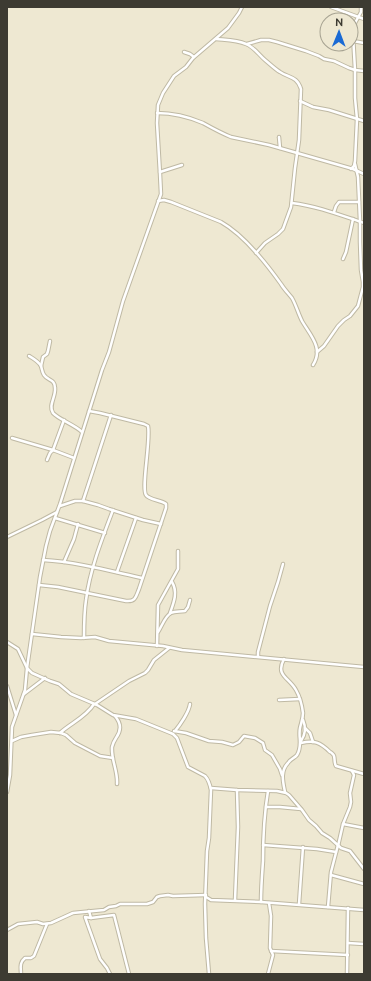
<svg xmlns="http://www.w3.org/2000/svg" width="371" height="981" font-family="Ubuntu,sans-serif">
  <rect width="100%" height="100%" fill="#eee8d2"/>
  <g fill="none" stroke-linecap="round" stroke-linejoin="round">
    <g stroke="#bfb9a4" stroke-width="4.5">
      <g id="minor">
        <path d="M331,7L364,19"/>
        <path d="M216,39C226,40 237,40 246,44C254,47 259,55 265,60C270,64 275,69 280,72C289,78 297,76 301,89L299,140L295,168L291,207L283,229L278,234L265,243L256,253"/>
        <path d="M353,41L364,43"/>
        <path d="M247,44L261,40H269L277,42L306,51L319,56L324,59L334,61L349,68L355,70L364,71"/>
        <path d="M184,52L190,54L194,57"/>
        <path d="M300,101L313,107L329,110L364,121"/>
        <path d="M157,113C172,113 189,117 203,123C212,128 221,133 231,137L269,145L353,169L364,174"/>
        <path d="M279,137L280,148"/>
        <path d="M355,164L358,177L360,221"/>
        <path d="M351,169L354,166L355,161L357,119L355,98V70L353,35L355,23L361,12V7"/>
        <path d="M160,172L182,165"/>
        <path d="M158,201L164,200L171,202L221,222C244,235 266,263 281,284C284,289 288,293 292,298C296,305 298,313 302,321C310,335 324,348 313,365"/>
        <path d="M292,203C317,206 340,215 364,223"/>
        <path d="M334,212L336,206L339,202H359"/>
        <path d="M343,259L346,252L353,219"/>
        <path d="M317,352L324,346L338,326L344,320L350,316L358,306L363,287V282L361,270L360,242V221"/>
        <path d="M29,356C34,359 38,361 41,366C42,369 42,372 44,375C48,381 55,379 55,388C56,397 48,405 53,413C58,419 75,425 82,432"/>
        <path d="M41,366L43,357L47,354L48,351L50,341"/>
        <path d="M12,438L53,450L74,458"/>
        <path d="M47,460L50,453L53,450L64,420"/>
        <path d="M83,501L111,415"/>
        <path d="M60,506L75,501H83L98,505L109,509L143,520L161,524"/>
        <path d="M55,518L105,533"/>
        <path d="M7,537L42,520L57,512"/>
        <path d="M43,560C77,562 110,571 142,578"/>
        <path d="M64,562L74,539L78,524"/>
        <path d="M117,572L136,518"/>
        <path d="M39,585L58,587L126,601C136,602 136,596 139,589L166,508V504C161,500 149,500 146,495C141,488 151,440 148,426L144,424L100,413L89,411"/>
        <path d="M170,613C174,602 178,592 172,582"/>
        <path d="M158,632C162,626 165,616 171,613C175,611 180,612 185,611L188,607L190,600"/>
        <path d="M32,634L61,637L81,638L95,637L109,641L163,646L182,650L364,667"/>
        <path d="M84,638C84,626 84,613 86,600C90,569 102,539 113,510"/>
        <path d="M7,642L18,649L27,668L32,673L50,681L59,684L71,694L97,705L113,715L136,719L173,734L177,738L188,767L205,776C209,780 210,785 211,790L209,838L207,851L205,904L206,938L209,974"/>
        <path d="M157,646L158,605L178,569V551"/>
        <path d="M258,656V652L270,606L278,582L283,564"/>
        <path d="M284,659C275,676 289,677 296,690C300,697 302,705 303,713C303,719 301,723 300,728C298,737 303,745 297,755C295,758 290,759 288,763C280,771 283,782 285,792"/>
        <path d="M7,686L16,715"/>
        <path d="M24,694L45,678"/>
        <path d="M279,700L300,699"/>
        <path d="M95,704L129,681L145,673L148,670L154,660L169,648"/>
        <path d="M115,716C121,723 122,730 116,738C114,741 113,743 112,747C111,760 118,771 117,784"/>
        <path d="M305,728L310,733L313,742"/>
        <path d="M174,731L186,733L209,741L222,742L233,745L239,742L244,736L255,738L263,743L265,750L272,755L280,769L282,775"/>
        <path d="M175,731C180,725 189,712 190,704"/>
        <path d="M60,733C71,723 86,717 94,704"/>
        <path d="M12,741L21,737L32,735L51,732L61,733L66,735L75,743L100,756L113,758"/>
        <path d="M301,741C305,735 306,727 303,720"/>
        <path d="M301,743C314,740 320,742 330,752C331,752 334,755 334,756C335,759 334,763 336,766L364,774"/>
        <path d="M211,788L237,790L277,791L286,793L289,795L302,810L309,820L316,826L322,833L330,838L341,848L350,851L364,869"/>
        <path d="M7,792L10,775L12,727L25,690L27,668L40,577L46,546L50,531L60,504L102,370L109,352L123,301L161,194L160,174L157,123L158,105L163,93L174,76L186,67L193,58L228,28L239,13L242,7"/>
        <path d="M266,807H280L301,809"/>
        <path d="M343,824L364,828"/>
        <path d="M263,845L317,849L336,852"/>
        <path d="M338,846L343,824L350,807L351,802L350,793L354,775L352,771"/>
        <path d="M331,875L364,884"/>
        <path d="M206,897L211,900L261,902L364,910"/>
        <path d="M235,900L238,827L237,790"/>
        <path d="M261,902C261,888 262,875 263,861C263,837 264,815 268,791"/>
        <path d="M299,904L303,847"/>
        <path d="M328,907L331,872L338,845"/>
        <path d="M89,911L91,918L85,917L100,959L107,968L110,974"/>
        <path d="M91,918L114,915L129,974"/>
        <path d="M7,930L18,924L37,922L43,924L51,923L73,913L104,910L109,907L116,906L120,904H147L153,902L157,897L160,896L168,895L173,896L206,895"/>
        <path d="M348,943L364,944"/>
        <path d="M271,951L348,955"/>
        <path d="M21,974C21,968 19,963 25,958H31L34,956L47,924"/>
        <path d="M268,974L273,955L270,948L271,916L269,903"/>
        <path d="M347,974L348,908"/>
      </g>
    </g>
    <use href="#minor" stroke="#fff" stroke-width="2.5"/>
  </g>
  <rect width="371" height="981" fill="none" stroke="#3d3b32" stroke-width="16"/>
  <g transform="translate(339 32) rotate(1)"><circle r="19" fill="#eee8d2" stroke="#a7a392"/>
  <path d="M0-3L7 15L0 10L-7 15Z" fill="#1a6ad4"/>
  <text y="-6" font-size="11" font-weight="bold" text-anchor="middle" fill="#3d3b32">N</text>
  </g>
</svg>
